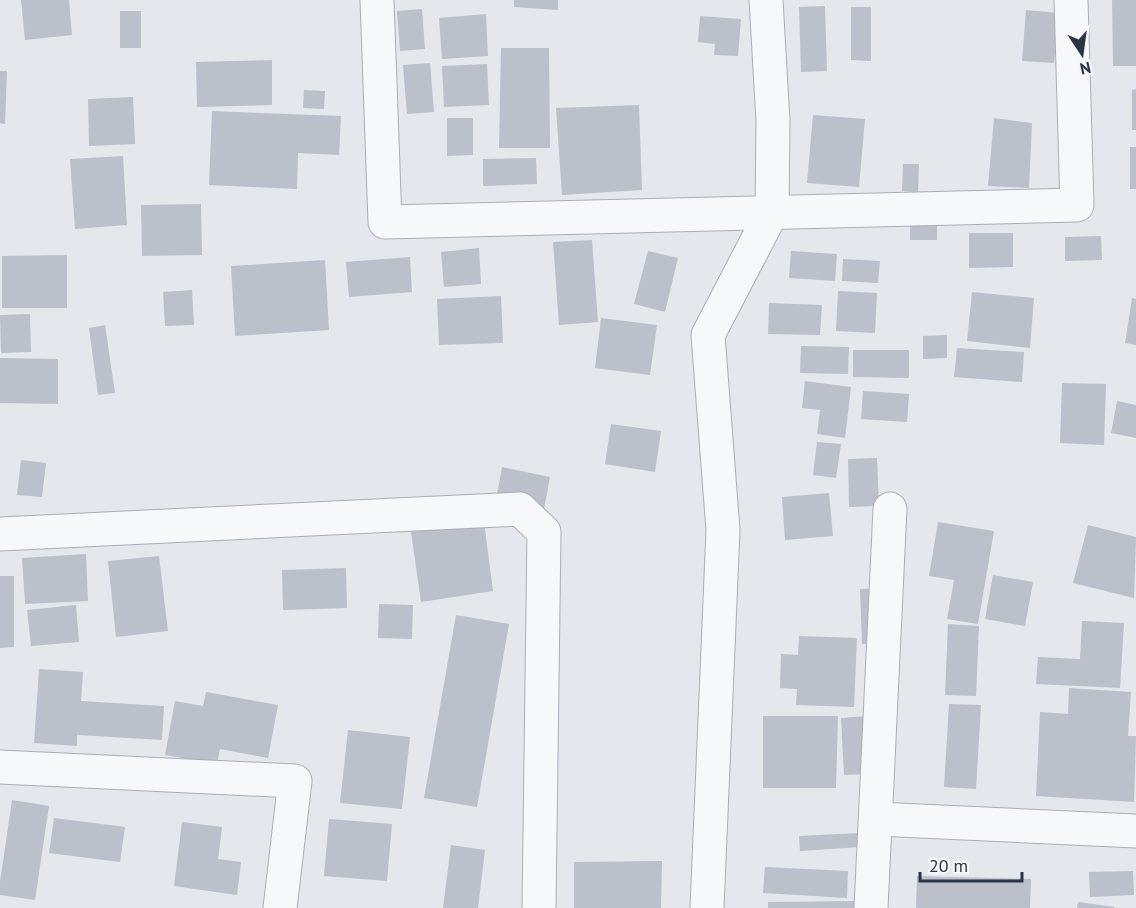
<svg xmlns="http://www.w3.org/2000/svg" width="1136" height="908" font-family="'PT Sans',sans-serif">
  <rect width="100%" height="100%" fill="#e4e7ec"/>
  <g fill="#bbc0ca">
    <path d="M21,0H69L72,35L25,40Z"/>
    <path d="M514,0H558V10L514,7Z"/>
    <path d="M1112,0H1136V66H1113Z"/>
    <path d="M825,6L827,71L801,72L799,7Z"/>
    <path d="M851,7H871V61L851,60Z"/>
    <path d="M422,9L425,49L400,51L397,11Z"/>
    <path d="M1026,10L1059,13L1054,63L1022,61Z"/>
    <rect x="120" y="11" width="21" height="37"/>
    <path d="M486,14L488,56L442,59L439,18Z"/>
    <path d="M700,16L741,19L738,56L714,55L715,44L698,42Z"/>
    <path d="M501,48H549L550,148H499Z"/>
    <path d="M272,60V105L197,107L196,62Z"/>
    <path d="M430,63L434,112L407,114L403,65Z"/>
    <path d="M487,64L489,105L444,107L442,66Z"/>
    <path d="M0,71H7L5,124L0,123Z"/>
    <path d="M1136,89V130H1132V90Z"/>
    <path d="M304,90L325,91L324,109L303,108Z"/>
    <path d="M133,97L135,144L89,146L88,99Z"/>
    <path d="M639,105L642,190L562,195L556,108Z"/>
    <path d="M212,111L341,116L339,155L298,153L297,189L209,185Z"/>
    <path d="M813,115L865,119L859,187L807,183Z"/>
    <path d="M447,118H473V155L447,156Z"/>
    <path d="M994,118L1032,123L1029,188L988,186Z"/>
    <rect x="1130" y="147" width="6" height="42"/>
    <path d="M123,156L127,225L75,229L70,159Z"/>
    <path d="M536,158L537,184L483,186V159Z"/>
    <path d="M903,164H919L918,192L902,191Z"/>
    <path d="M201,204L202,255L142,256L141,205Z"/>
    <rect x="910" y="224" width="27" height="16"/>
    <path d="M969,233H1013V267L969,268Z"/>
    <path d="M1101,236L1102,260L1065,261V237Z"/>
    <path d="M592,240L598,322L559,325L553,242Z"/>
    <path d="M479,248L481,284L444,287L441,252Z"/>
    <path d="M648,251L678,258L665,312L634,304Z"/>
    <path d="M791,251L837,254L835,281L789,278Z"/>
    <path d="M67,255V308H2V256Z"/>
    <path d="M410,257L412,292L349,297L346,262Z"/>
    <path d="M843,259L880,261L878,283L842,281Z"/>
    <path d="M325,260L329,330L235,336L231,266Z"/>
    <path d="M192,290L194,325L165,326L163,292Z"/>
    <path d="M838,291L877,293L875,333L836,331Z"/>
    <path d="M972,292L1034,298L1030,348L967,341Z"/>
    <path d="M501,296L503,343L439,345L437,299Z"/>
    <path d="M1132,298L1136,299V345L1125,343Z"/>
    <path d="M769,303L822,305L820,335L768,334Z"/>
    <path d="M30,314L31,352L1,353L0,315Z"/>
    <path d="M601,318L657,325L650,375L595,368Z"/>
    <path d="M105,325L115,393L98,395L89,328Z"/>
    <path d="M947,335V358L923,359V336Z"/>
    <path d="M801,346L849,347L848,374L800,373Z"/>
    <path d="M957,348L1024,352L1022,382L954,377Z"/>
    <path d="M853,350H909V378L853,377Z"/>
    <path d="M0,358L58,359V404L0,403Z"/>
    <path d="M805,381L851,387L845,438L817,434L820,410L802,408Z"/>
    <path d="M1062,383L1106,384L1104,445L1060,443Z"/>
    <path d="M863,391L909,394L907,422L861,419Z"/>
    <path d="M1117,401L1136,405V438L1111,433Z"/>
    <path d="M611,424L661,431L655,472L605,464Z"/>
    <path d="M817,442L841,444L836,478L813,475Z"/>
    <path d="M877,458L879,506L849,507L848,459Z"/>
    <path d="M21,460L46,463L42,497L17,495Z"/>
    <path d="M502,467L550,477L544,509L496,500Z"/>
    <path d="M829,493L833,536L785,540L782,497Z"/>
    <path d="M484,522L493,591L421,602L411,532Z"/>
    <path d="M938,522L994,531L978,624L947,619L954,580L929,576Z"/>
    <path d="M1088,525L1136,537L1134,598L1073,583Z"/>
    <path d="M86,554L88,601L25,604L22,558Z"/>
    <path d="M159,556L168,631L116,637L108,561Z"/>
    <path d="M346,568L347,608L283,610L282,570Z"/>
    <path d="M993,575L1033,582L1025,626L985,619Z"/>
    <path d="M0,576H14V647L0,648Z"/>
    <path d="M893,588L895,643L862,644L860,589Z"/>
    <path d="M379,604L413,605L412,639L378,638Z"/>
    <path d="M76,605L79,642L31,646L27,610Z"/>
    <path d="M456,615L509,624L477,807L424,798Z"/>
    <path d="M1082,621L1124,623L1120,688L1036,684L1038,657L1080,659Z"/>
    <path d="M948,624L979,626L976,696L945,695Z"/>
    <path d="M799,636L857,638L854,707L796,705L797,689L780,688L781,654L798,655Z"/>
    <path d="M39,669L83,672L81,701L164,706L162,740L77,735V746L34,743Z"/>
    <path d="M1069,688L1131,692L1128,736H1136L1134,802L1036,796L1040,712L1068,714Z"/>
    <path d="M206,692L278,705L268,758L220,749L217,764L165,755L175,701L203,706Z"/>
    <path d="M949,704L981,705L976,789L944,787Z"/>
    <path d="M882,715L885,773L844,775L841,718Z"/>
    <path d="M763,716H838L836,788H763Z"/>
    <path d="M348,730L410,737L402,809L340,803Z"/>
    <path d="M12,800L49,806L35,900L0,895V882Z"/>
    <path d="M54,818L125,827L120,862L49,853Z"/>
    <path d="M329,819L392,824L387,881L324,876Z"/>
    <path d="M182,822L222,827L218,859L241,862L237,895L174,886Z"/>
    <path d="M859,833L860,847L800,851L799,836Z"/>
    <path d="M451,845L485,850L478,908H443Z"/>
    <path d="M662,861L661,908H574V862Z"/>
    <path d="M765,867L848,871L847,898L763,893Z"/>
    <path d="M1133,871L1134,895L1090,897L1089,872Z"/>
    <path d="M917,876L1031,879L1030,908H916Z"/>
    <path d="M859,901V908H768V902Z"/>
    <path d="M1078,902L1115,907L1114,908H1077Z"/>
  </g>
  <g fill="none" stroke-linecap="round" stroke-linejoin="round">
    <g stroke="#a9aeb7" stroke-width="35">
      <g id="street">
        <path d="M377,0L385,222L1077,205L1071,0"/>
        <path d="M0,534L520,509L544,532L539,908"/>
        <path d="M0,767L295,781L280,908"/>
        <path d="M876,819L1136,831"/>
        <path d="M707,908L723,530L708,335L772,212L773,121L766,0"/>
        <path d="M871,908L890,509"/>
      </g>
    </g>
    <use href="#street" stroke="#f7f8fa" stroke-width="33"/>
  </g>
  <g transform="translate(1082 54) rotate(167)" stroke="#f4f6f9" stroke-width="4.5" paint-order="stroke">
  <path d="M0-4.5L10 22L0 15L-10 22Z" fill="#2b3445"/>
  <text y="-9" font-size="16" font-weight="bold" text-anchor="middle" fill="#2b3445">N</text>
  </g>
  <path d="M920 872v9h102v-9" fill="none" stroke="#2b3445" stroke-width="3"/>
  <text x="929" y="872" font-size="18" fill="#2b3445" stroke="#f4f6f9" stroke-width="4.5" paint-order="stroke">20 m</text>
</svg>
